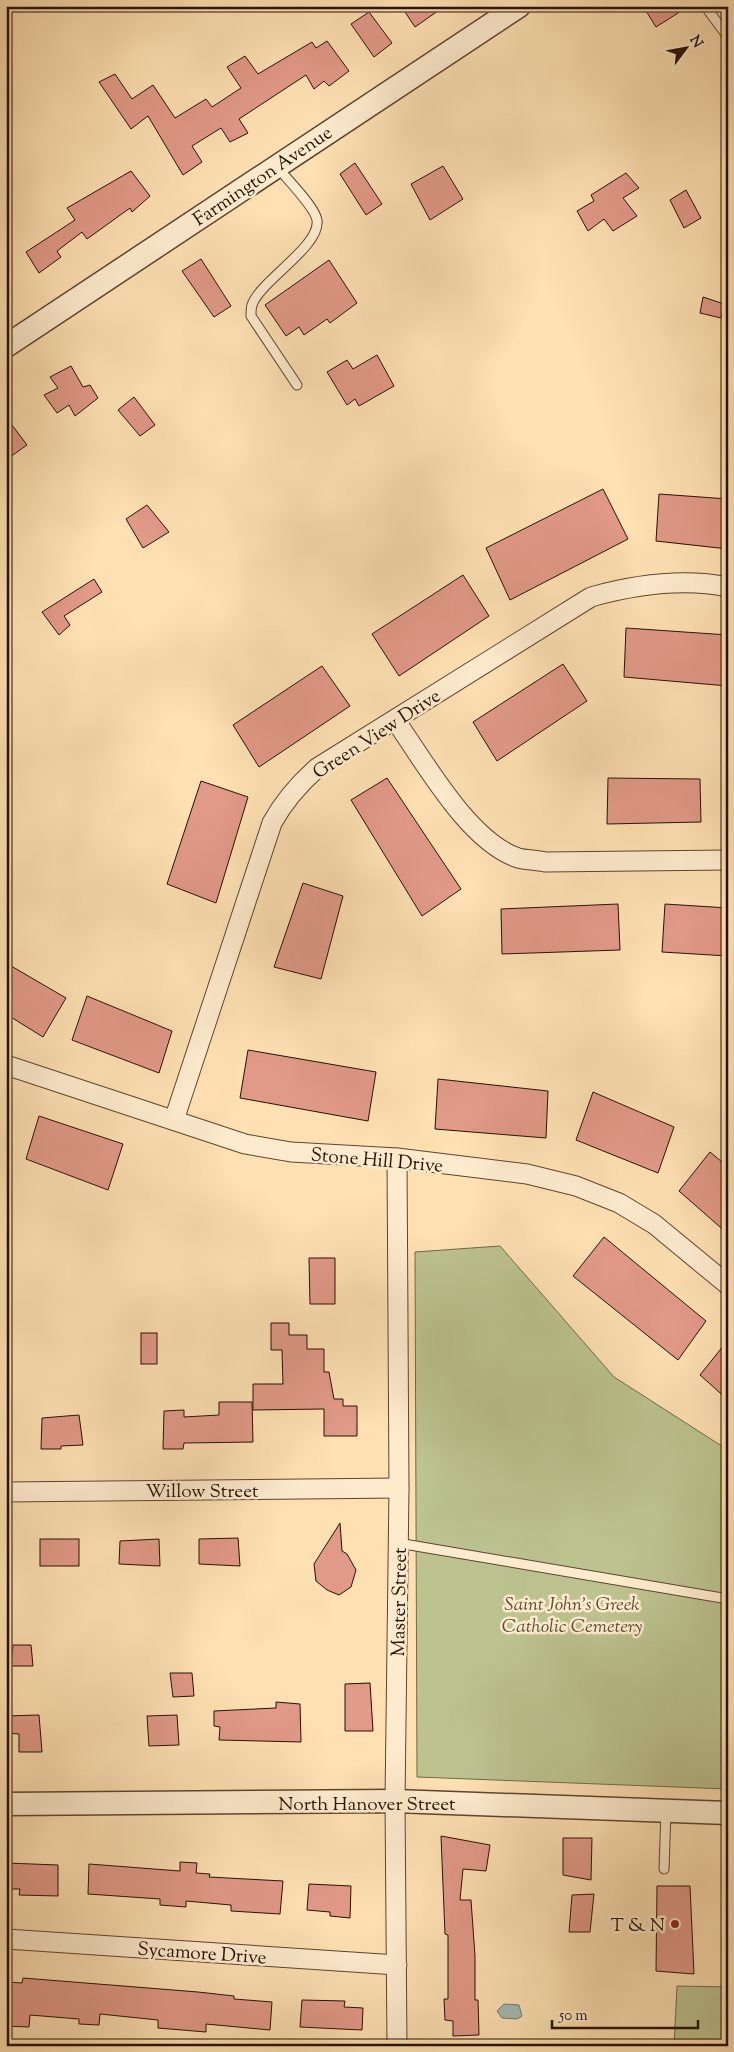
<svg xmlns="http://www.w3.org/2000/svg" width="734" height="2052" font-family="'Sorts Mill Goudy',serif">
  <rect width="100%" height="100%" fill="#fee0b3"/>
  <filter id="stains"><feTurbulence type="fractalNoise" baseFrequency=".004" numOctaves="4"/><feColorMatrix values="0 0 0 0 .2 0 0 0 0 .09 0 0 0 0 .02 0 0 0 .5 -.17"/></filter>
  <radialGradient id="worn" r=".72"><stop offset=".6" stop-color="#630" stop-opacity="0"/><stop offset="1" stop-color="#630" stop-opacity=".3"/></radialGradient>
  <g fill="#bcc38f" stroke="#716a48">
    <path d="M500,1246L614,1377L728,1450V1789L417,1777L415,1252Z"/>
    <path d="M677,1986L728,1987V2046H674Z"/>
  </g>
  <path fill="#a2bbb5" stroke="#70776d" d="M504,2004L519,2005L522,2016L517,2019L502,2018L497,2011Z"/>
  <g fill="#e19988" stroke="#261102">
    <path d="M401,6H445L415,27Z"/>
    <path d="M643,6H689L656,27Z"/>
    <path d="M369,12L392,43L374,57L351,24Z"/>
    <path d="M327,41L349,71L329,86L324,81L314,89L306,75L239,119L248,133L230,142L221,128L192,146L202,162L183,175L148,116L131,129L99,82L115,74L132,99L153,85L175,118L206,99L212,107L241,88L227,67L245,56L258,74L312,42L316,48Z"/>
    <path d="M355,163L382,204L366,215L340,174Z"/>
    <path d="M443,166L463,199L430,220L411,184Z"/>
    <path d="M131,171L150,196L132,212L130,208L87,239L82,232L57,251L61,257L39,273L26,252L75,220L67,208Z"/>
    <path d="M626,173L639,188L623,198L637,216L613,231L604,219L588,231L577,211L594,201L591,195Z"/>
    <path d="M686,190L701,218L684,228L670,200Z"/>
    <path d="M201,259L231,306L214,317L182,271Z"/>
    <path d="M329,260L357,303L330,323L327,319L304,335L299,327L286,336L265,305Z"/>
    <path d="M703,297L724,304L721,318L700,313Z"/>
    <path d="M377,355L394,386L359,406L355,399L347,405L327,372L347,360L353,369Z"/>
    <path d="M71,366L83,387L90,385L98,398L75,416L69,405L57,413L44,395L58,388L50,377Z"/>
    <path d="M134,397L155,425L140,436L118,410Z"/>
    <path d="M6,417L27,445L6,460Z"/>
    <path d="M603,489L628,539L510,600L486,548Z"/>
    <path d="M659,494L728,499V549L656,541Z"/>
    <path d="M147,505L169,532L143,548L126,519Z"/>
    <path d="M463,575L489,616L399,676L372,634Z"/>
    <path d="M94,579L102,592L64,616L70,625L59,635L42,612Z"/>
    <path d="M626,628L728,635V686L624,677Z"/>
    <path d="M563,664L587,701L497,761L473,722Z"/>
    <path d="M322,666L350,706L259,767L233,725Z"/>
    <path d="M387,778L461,889L422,916L351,800Z"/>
    <path d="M608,778L700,779L701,822L607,824Z"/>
    <path d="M201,781L248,797L216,903L167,884Z"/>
    <path d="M303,883L343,896L321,979L274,967Z"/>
    <path d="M618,904L620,950L502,954L501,909Z"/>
    <path d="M665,904L728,908V956L662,952Z"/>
    <path d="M6,963L66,998L43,1037L6,1014Z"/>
    <path d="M87,996L172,1031L159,1073L72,1040Z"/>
    <path d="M248,1050L376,1072L368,1121L240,1098Z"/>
    <path d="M438,1079L548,1091L546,1138L435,1129Z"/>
    <path d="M593,1092L674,1127L658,1173L576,1140Z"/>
    <path d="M39,1116L123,1144L108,1190L26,1159Z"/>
    <path d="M710,1152L728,1167V1234L679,1191Z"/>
    <path d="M604,1237L706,1321L678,1360L573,1276Z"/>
    <path d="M309,1258H335V1304H310Z"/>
    <path d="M271,1323H289V1335H307V1349H324V1372H329L334,1399H343V1406H357V1436H324V1409L253,1410V1384H283L282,1350H271Z"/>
    <rect x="141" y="1333" width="16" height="31"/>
    <path d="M728,1340V1400L700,1375Z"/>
    <path d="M219,1402H252L253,1442L184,1443L183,1449H163L164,1411L184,1410V1417L219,1415Z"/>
    <path d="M79,1415L83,1445L61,1446V1449H41L42,1418Z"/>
    <path d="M340,1523L342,1551L347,1554L356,1570L351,1587L339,1595L327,1590L316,1581L314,1564Z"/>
    <path d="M238,1538L240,1566L199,1564V1539Z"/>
    <rect x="40" y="1539" width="39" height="27"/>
    <path d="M159,1539L160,1566L119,1564L120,1541Z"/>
    <path d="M13,1645H31L33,1666H11Z"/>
    <path d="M170,1673H192L194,1696L173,1697Z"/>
    <path d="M370,1683L373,1731H345V1684Z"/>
    <path d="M276,1702L300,1704L301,1742L219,1740L220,1727L214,1726V1711L276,1708Z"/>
    <path d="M39,1715L42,1752H19V1734L6,1733V1716Z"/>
    <path d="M177,1715L179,1745L149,1746L147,1716Z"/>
    <path d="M441,1836L490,1845L486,1871L463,1869L460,1900H471L475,1956V2000H478L479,2035L453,2036V2021L445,2020L444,1999H448V1935L445,1934Z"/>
    <path d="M563,1838H592L591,1880L563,1875Z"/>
    <path d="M180,1862L197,1863L196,1873L210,1874L209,1877L283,1881L280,1914L231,1911V1905L186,1901V1907L160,1905V1899L88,1894L89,1864L180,1871Z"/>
    <path d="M6,1863L58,1865V1896L19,1895L20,1889H6Z"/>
    <path d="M309,1884L351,1886L350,1918L330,1916V1912L307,1910Z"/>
    <path d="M657,1886H690L694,1974L656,1971Z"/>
    <path d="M594,1894L590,1932H569L572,1895Z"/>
    <path d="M23,1978L198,1992L234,1996V1999L272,2002L270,2030L206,2024V2032L158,2028V2020L100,2014L99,2025L79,2024V2019L30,2015L29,2027L6,2026L7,1982L22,1983Z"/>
    <path d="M302,2000L345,2001L344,2007L363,2008L362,2030L300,2027Z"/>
  </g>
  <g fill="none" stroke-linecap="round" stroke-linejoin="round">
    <g stroke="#5c452e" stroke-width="11">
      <g id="service">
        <path d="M705,6L728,37"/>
        <path d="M278,168C287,179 315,207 317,220C321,246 260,281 252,305C251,308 251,313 251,316L297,385"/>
        <path d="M398,1543L728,1599"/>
        <path d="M664,1869L666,1811"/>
      </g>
    </g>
    <g stroke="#5c452e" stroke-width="21">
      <g id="minor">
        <path d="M395,720C425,762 468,841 518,858C526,860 536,860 545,862L728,860"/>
        <path d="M6,1065L245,1144L291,1152L397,1158L527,1174L576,1186L619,1203L654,1224L728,1285"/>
        <path d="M174,1120L272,823C284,801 298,785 317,768L591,597C634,585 683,578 728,587"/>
        <path d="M6,1492L399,1488"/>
        <path d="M6,1939L397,1965"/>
        <path d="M397,2046L395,1801L399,1488L397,1158"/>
      </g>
    </g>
    <g stroke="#5c452e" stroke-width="25">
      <g id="tertiary">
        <path d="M6,346L519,6"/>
        <path d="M6,1804L395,1801L728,1813"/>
      </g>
    </g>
    <use href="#service" stroke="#feebce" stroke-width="9"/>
    <use href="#minor" stroke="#feebce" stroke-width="19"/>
    <use href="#tertiary" stroke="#feebce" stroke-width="22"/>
  </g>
  <circle fill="#8f2418" stroke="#feebce" stroke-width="2" cx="675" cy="1924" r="5"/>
  <g text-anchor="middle" stroke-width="5" stroke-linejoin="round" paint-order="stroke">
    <g font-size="19" fill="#261102" stroke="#feebce">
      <text transform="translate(262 175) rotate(-34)" y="7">Farmington Avenue</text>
      <text transform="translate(376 733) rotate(-33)" y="7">Green View Drive</text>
      <text transform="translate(377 1159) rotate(5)" y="7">Stone Hill Drive</text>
      <text x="202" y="1497">Willow Street</text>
      <text transform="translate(398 1602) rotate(-89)" y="7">Master Street</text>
      <text x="367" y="1810">North Hanover Street</text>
      <text transform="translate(202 1952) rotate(4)" y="7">Sycamore Drive</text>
    </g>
    <g font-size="19" font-style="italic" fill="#5a4f33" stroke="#feebce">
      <text x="572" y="1610">Saint John's Greek<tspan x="572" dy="22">Catholic Cemetery</tspan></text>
    </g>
    <g font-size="19" fill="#261102" stroke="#feebce" text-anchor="end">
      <text x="665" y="1931">T &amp; N</text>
    </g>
  </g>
  <rect width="734" height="2052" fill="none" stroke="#fee0b3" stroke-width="25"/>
  <rect x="8" y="8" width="719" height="2037" fill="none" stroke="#261102" stroke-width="2.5"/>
  <rect x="12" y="12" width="709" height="2027" fill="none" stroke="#261102"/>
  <g transform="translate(686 48) rotate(58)" stroke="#feebce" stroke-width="4" paint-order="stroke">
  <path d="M0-4L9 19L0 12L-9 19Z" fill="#261102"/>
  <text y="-8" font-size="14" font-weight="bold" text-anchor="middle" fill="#261102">N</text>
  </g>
  <path d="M552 2020v8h146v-8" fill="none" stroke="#261102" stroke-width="2.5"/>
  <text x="559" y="2020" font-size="15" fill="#261102" stroke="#feebce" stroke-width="4" paint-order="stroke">50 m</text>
  <rect width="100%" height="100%" filter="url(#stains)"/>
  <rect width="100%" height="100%" fill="url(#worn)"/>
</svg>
